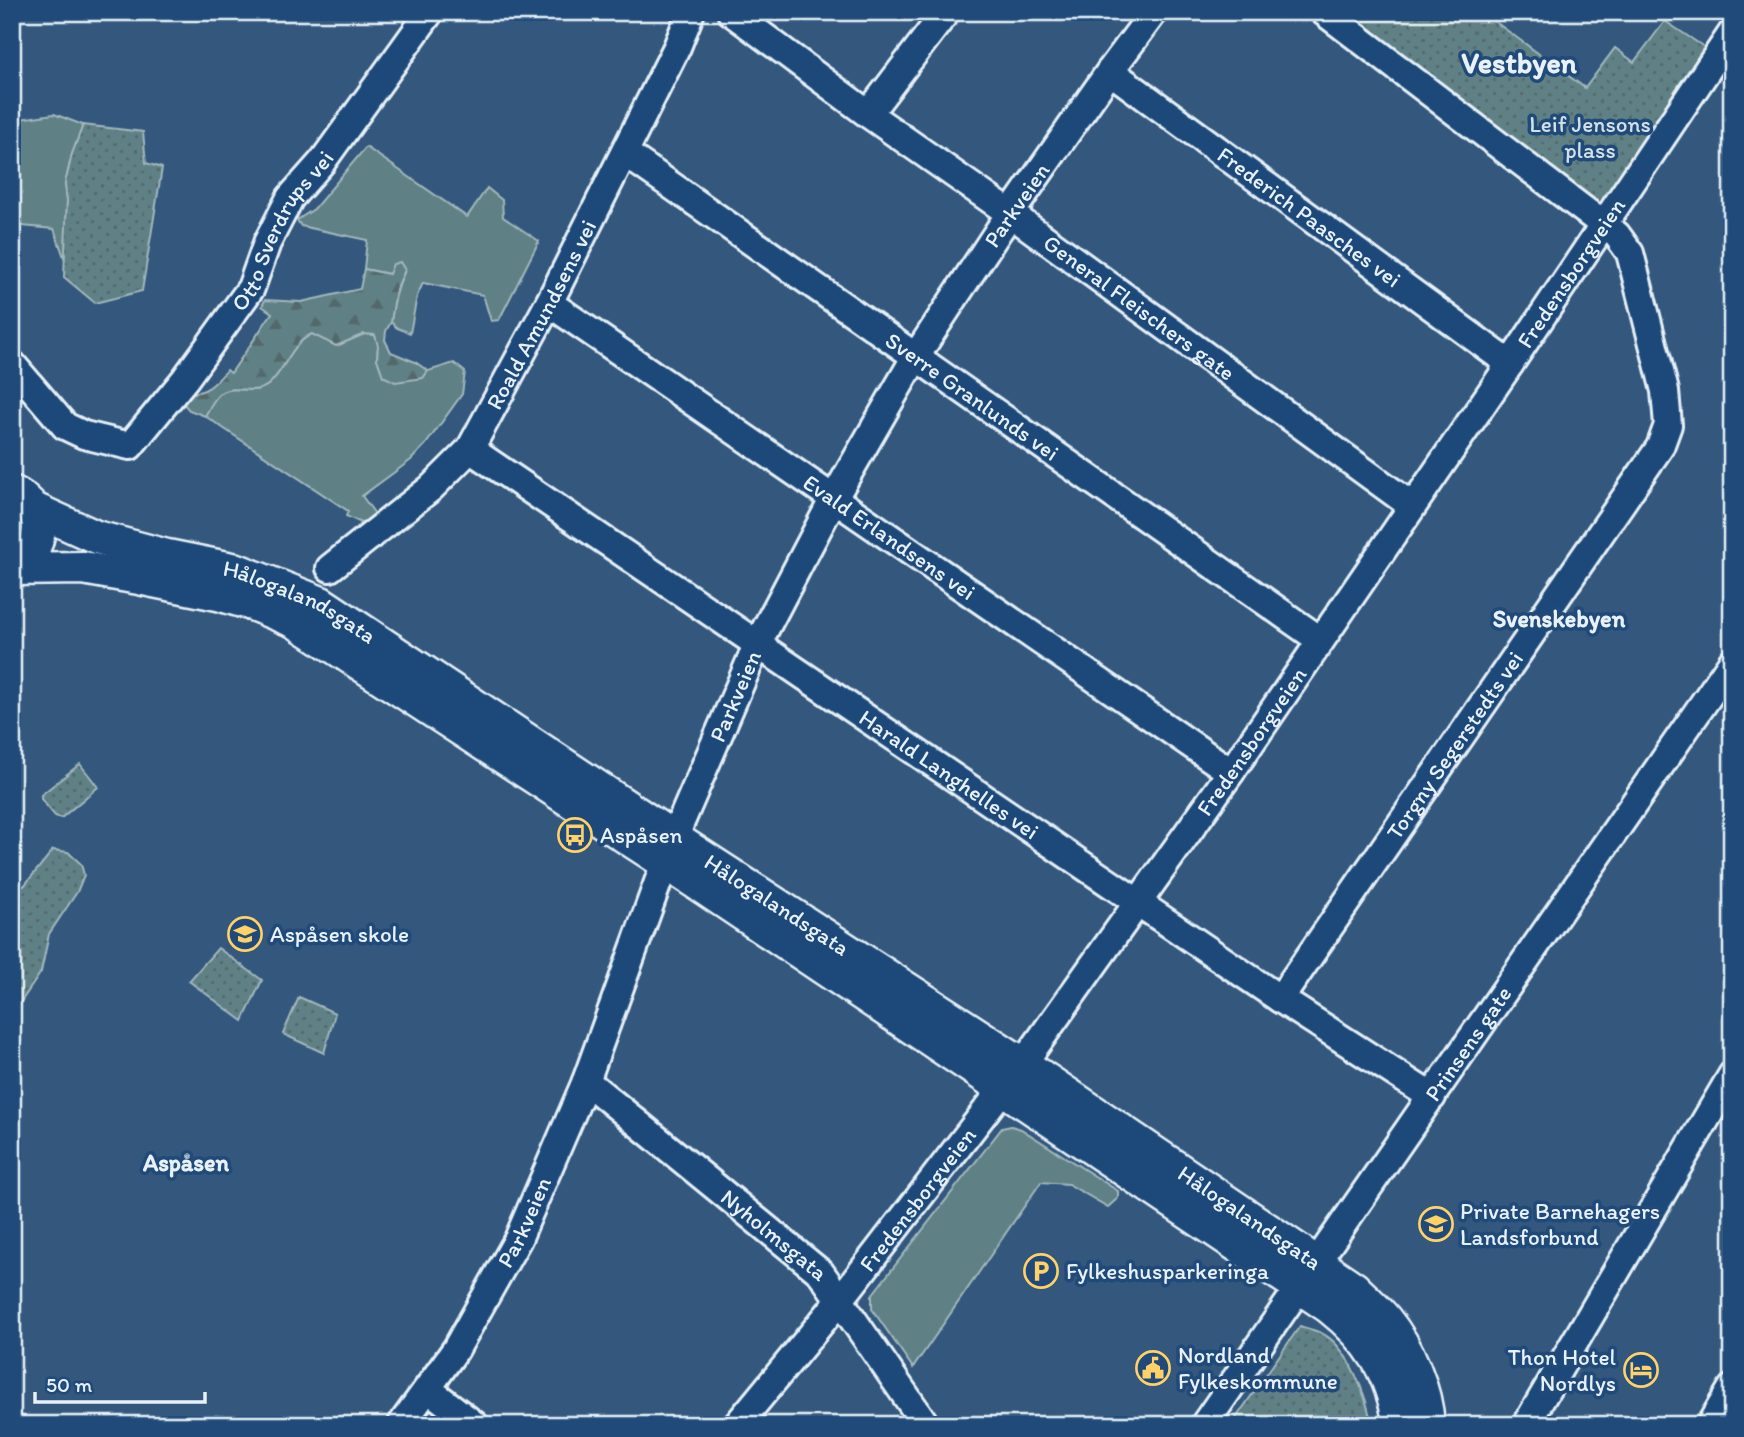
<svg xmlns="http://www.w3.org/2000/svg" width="1744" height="1437" font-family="Itim,sans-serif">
  <defs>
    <pattern id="forest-firs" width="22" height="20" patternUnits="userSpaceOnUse" patternTransform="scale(1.75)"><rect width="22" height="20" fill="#5e8084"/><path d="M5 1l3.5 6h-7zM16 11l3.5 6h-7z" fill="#53676a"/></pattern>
    <pattern id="park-dots" width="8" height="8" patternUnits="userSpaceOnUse" patternTransform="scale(1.75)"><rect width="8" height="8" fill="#5e8084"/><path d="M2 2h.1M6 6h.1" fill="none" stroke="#53676a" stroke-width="1.8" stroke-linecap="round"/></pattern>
  </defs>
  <rect width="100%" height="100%" fill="#33577d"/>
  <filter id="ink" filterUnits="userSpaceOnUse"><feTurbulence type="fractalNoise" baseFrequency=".0143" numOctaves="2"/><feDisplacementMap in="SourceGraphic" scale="14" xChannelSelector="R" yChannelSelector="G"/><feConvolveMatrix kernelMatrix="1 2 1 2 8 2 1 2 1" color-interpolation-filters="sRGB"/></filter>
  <g filter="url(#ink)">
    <g fill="#5e8084" stroke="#a3b8be" stroke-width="2">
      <path d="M54,114L83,125L72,154L65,184L67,200L65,260L54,229L12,225V120Z"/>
      <path d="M366,147L467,217L487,188L502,200L503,217L539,241L499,320L491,321L483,295L423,283L417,296L410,333L397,328L391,322C393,303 397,288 405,270L389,274L364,269L367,240L301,226L297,220L314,209Z"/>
      <path d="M312,334L337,346L364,334L375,335L378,345L377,359L422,378L428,371L454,363L465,372L462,394L426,444L411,460L362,496L375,514L368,526L346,516L348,511L205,416C209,409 214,397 221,393C236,383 254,397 269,384C286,369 290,344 312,334Z"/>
      <path d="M1011,1126L1021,1129L1118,1191V1198L1108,1207L1068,1184L1041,1182L913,1368L872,1309V1295L1002,1128Z"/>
    </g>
    <path fill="url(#forest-firs)" stroke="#a3b8be" stroke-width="2" d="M400,262L405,270L396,290L391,322L386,331L385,340L391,352L415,362L428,371L423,378L395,382L383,376L377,359L378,345L375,335L364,334L336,346L312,334C290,344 286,369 269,384C254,397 236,383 221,393C214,397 209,409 205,416L189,410L182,402L190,393C208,393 216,382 227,370L231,373L272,313L262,306L265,300L301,302L360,289L364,269L389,274L393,264Z"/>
    <g fill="url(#park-dots)" stroke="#a3b8be" stroke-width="2">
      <path d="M1338,12H1482L1585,88L1615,48L1634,62L1665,21L1710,51L1601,207Z"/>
      <path d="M83,125L143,132L146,163L162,168L142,291L95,303L64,277L67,200L65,184L72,154Z"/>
      <path d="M80,764L98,787L61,818L55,816L41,799V795Z"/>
      <path d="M53,850L68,852L81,864L84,875L77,892L49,934L41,972L12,1015V884L24,886Z"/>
      <path d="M218,948L262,980L243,1021L189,981Z"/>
      <path d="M299,997L335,1013L324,1053L283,1034Z"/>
      <path d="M1300,1326C1307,1329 1315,1330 1321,1333C1347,1344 1368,1398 1371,1425H1231Z"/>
    </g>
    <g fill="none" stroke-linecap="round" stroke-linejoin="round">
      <g stroke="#e8f1f8" stroke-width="32">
        <g id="minor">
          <path id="s1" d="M731,12L868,114L1011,214L1412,506"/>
          <path id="s2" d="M1110,71L1510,364"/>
          <path d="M868,114L946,12"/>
          <path id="s3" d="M625,153L1320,640"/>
          <path id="s4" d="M549,303L1231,772"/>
          <path id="s5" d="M12,364L65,426L84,435L130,446L185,379L251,288L267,243L290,198L322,162L430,12"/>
          <path id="s6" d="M470,449L1280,999L1432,1097"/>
          <path id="s7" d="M330,568L431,488L470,449L549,303L677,47L691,12"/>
          <path id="s8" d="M1280,999L1660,447L1668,425L1665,391L1630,253L1617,235L1324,12"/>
          <path id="s9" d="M586,1081L821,1273L926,1425"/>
          <path d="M428,1389L475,1425"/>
          <path id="s10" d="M401,1425L456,1349L518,1239L586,1081L674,838L758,643L834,498L916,356L999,230L1110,71L1154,12"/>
          <path id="s11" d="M737,1425L840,1300L1032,1051L1231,772L1510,364L1732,33"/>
          <path id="s12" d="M1204,1425L1732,662"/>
          <path d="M1526,1425L1732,1075"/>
          <path d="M1710,1425L1732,1388"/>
        </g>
      </g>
      <g stroke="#e8f1f8" stroke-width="37">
        <g id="tertiary">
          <path d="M12,492C50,508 45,551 12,569"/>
          <path id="s13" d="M32,508L96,537L167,556L237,570L321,603L674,838L1023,1064L1354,1288C1364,1298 1376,1308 1385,1319C1408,1347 1426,1389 1428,1425"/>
          <path d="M12,569L83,568L139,578L218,594L252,604L296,622L689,878L1329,1307C1371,1340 1391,1372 1400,1425"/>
        </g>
      </g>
      <use href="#minor" stroke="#1f4a7a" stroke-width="26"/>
      <use href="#tertiary" stroke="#1f4a7a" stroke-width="32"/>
    </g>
  </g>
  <defs>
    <g id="bus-ring" transform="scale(1.75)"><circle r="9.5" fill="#1f4a7a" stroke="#ffd166" stroke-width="1.5"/><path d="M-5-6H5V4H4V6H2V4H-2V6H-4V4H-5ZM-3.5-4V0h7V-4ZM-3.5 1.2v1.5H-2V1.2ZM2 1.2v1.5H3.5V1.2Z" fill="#ffd166"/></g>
    <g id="school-ring" transform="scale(1.75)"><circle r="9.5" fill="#1f4a7a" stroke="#ffd166" stroke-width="1.5"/><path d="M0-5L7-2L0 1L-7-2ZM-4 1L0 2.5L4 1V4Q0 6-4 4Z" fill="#ffd166"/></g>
    <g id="parking-ring" transform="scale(1.75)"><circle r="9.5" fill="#1f4a7a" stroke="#ffd166" stroke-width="1.5"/><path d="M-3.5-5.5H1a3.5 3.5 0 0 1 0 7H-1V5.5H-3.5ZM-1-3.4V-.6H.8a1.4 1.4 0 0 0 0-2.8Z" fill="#ffd166"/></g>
    <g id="civic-ring" transform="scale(1.75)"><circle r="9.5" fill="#1f4a7a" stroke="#ffd166" stroke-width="1.5"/><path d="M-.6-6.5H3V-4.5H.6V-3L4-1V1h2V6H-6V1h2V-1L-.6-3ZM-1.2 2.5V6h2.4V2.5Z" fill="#ffd166"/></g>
    <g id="hotel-ring" transform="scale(1.75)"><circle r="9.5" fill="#1f4a7a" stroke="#ffd166" stroke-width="1.5"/><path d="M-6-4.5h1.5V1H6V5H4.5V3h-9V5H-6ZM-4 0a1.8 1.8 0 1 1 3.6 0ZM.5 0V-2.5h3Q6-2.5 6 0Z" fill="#ffd166"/></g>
  </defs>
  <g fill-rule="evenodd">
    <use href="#bus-ring" x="575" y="835"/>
    <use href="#school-ring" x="245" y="934"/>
    <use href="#school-ring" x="1436" y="1224"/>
    <use href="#parking-ring" x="1041" y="1271"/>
    <use href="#civic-ring" x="1153" y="1368"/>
    <use href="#hotel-ring" x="1641" y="1370"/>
  </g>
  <g text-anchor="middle" stroke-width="7" stroke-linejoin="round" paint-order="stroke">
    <g font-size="23" fill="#d3e0e7" stroke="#1f4a7a">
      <text x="1590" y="132">Leif Jensons<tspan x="1590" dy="26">plass</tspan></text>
    </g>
    <g font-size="23" fill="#e8f1f8" stroke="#1f4a7a">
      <text dy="8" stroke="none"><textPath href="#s10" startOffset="1372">Parkveien</textPath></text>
      <text dy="8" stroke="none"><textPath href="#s2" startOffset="247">Frederich Paasches vei</textPath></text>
      <text dy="8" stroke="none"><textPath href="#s5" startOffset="415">Otto Sverdrups vei</textPath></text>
      <text dy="8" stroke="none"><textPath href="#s11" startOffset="1423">Fredensborgveien</textPath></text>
      <text dy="8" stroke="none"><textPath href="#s1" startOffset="504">General Fleischers gate</textPath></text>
      <text dy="8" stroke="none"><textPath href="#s7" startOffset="336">Roald Amundsens vei</textPath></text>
      <text dy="8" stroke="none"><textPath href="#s3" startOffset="424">Sverre Granlunds vei</textPath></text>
      <text dy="8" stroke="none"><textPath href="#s4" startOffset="413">Evald Erlandsens vei</textPath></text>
      <text dy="8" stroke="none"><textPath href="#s13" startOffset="285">Hålogalandsgata</textPath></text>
      <text dy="8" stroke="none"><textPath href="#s10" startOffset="805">Parkveien</textPath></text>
      <text dy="8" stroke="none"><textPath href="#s11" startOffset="856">Fredensborgveien</textPath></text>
      <text dy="8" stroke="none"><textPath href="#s8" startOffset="308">Torgny Segerstedts vei</textPath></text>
      <text dy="8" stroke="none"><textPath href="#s6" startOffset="579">Harald Langhelles vei</textPath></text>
      <text dy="8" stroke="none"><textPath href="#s13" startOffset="852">Hålogalandsgata</textPath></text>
      <text dy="8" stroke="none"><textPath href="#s12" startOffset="464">Prinsens gate</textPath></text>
      <text dy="8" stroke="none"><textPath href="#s11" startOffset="289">Fredensborgveien</textPath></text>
      <text dy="8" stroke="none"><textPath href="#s13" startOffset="1419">Hålogalandsgata</textPath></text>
      <text dy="8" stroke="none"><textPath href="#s10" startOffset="238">Parkveien</textPath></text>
      <text dy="8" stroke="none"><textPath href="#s9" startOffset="243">Nyholmsgata</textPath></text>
    </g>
    <g font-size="23" fill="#e8f1f8" stroke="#1f4a7a" text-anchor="start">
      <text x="600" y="843">Aspåsen</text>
      <text x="270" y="942">Aspåsen skole</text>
      <text x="1460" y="1219">Private Barnehagers<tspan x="1460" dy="26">Landsforbund</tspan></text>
      <text x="1066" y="1279">Fylkeshusparkeringa</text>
      <text x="1178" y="1363">Nordland<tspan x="1178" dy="26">Fylkeskommune</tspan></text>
      <text x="1616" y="1365" text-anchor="end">Thon Hotel<tspan x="1616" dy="26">Nordlys</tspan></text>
    </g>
    <g font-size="24" font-weight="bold" fill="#e8f1f8" stroke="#1f4a7a">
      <text x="1559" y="627">Svenskebyen</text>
      <text x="186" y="1171">Aspåsen</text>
    </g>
    <g font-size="30" font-weight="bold" fill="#e8f1f8" stroke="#1f4a7a">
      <text x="1519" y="73">Vestbyen</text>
    </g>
  </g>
  <rect width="1744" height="1437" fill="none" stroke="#1f4a7a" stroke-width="42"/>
  <rect x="21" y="21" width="1702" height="1395" fill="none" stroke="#e8f1f8" stroke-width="2.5" filter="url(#ink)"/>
  <path d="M35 1392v10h170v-10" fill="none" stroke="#e8f1f8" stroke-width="3.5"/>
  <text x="46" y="1392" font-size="21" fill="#e8f1f8" stroke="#1f4a7a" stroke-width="5" paint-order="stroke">50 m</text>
</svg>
